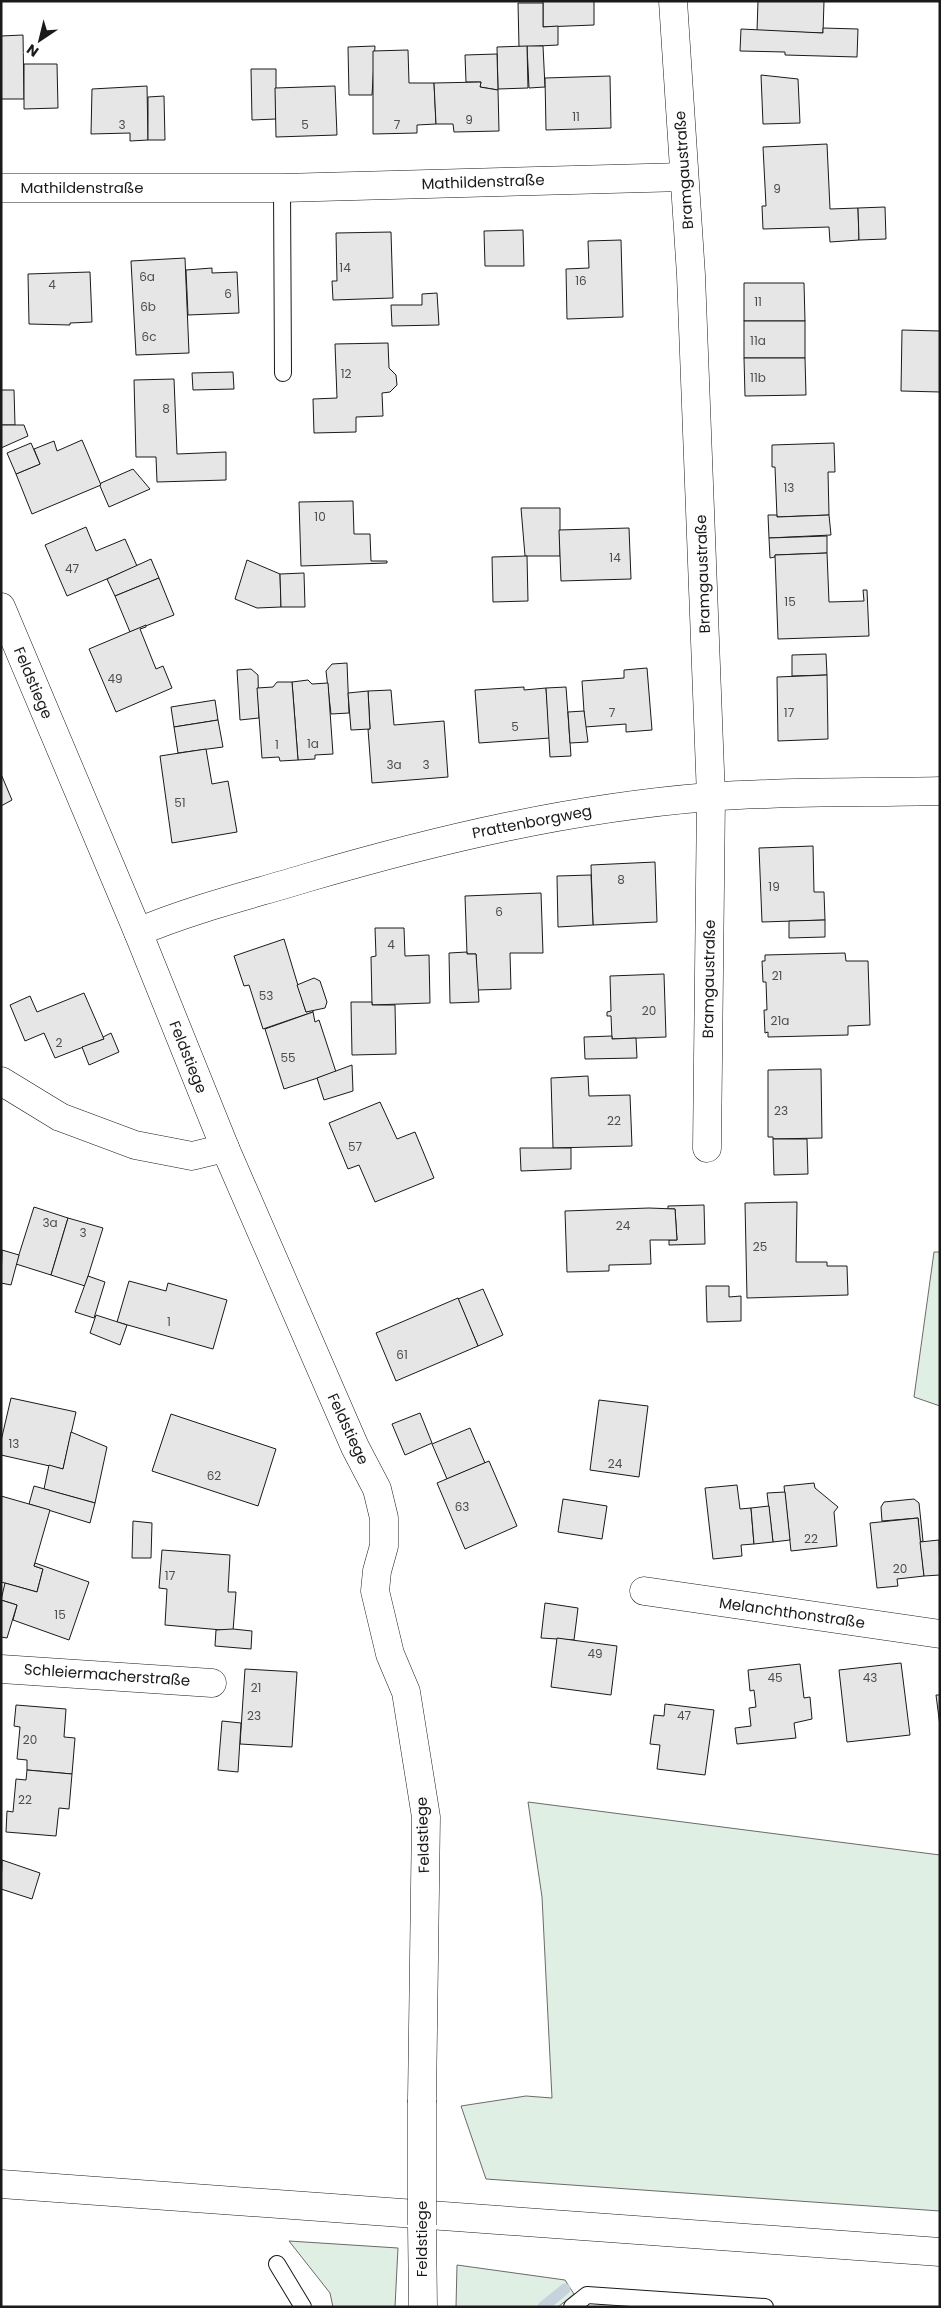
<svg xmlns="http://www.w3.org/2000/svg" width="941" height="2308" font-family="Poppins,sans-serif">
  <rect width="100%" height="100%" fill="#fff"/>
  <g fill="#e0efe3" stroke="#6a6a6a">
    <path d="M934,1252H940V1406L914,1397Z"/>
    <path d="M528,1802L940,1855V2211L486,2179L461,2106L526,2096L552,2098L542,1897Z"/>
    <path d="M289,2241L398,2248L395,2307H333L330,2293Z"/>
    <path d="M457,2265L565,2280L574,2294L558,2307H456Z"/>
  </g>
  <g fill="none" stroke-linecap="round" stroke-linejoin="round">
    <path stroke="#c6d2dc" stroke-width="11" d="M543,2307L565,2289"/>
  </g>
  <g fill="#e6e6e6" stroke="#1a1a1a">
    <path d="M543,1H594V25L543,27Z"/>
    <path d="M758,1H824L823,33L757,31Z"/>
    <path d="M518,3H543V27L558,26V45L519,47Z"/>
    <path d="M823,28L858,29L857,57L785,55V52L740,51L741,29L823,33Z"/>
    <path d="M23,35L24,99H1V36Z"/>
    <path d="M375,46L372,95H349L348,47Z"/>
    <path d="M527,46H543L545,87L529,88Z"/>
    <path d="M527,46L528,88L498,89L497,47Z"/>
    <path d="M408,50L409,83H434L436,124L417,125V133L373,134V51Z"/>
    <path d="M497,54L498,90L480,87L481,82H466L465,55Z"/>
    <path d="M24,64H57L58,108L24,109Z"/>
    <path d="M251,69H276V119L252,120Z"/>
    <path d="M761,75L798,79L800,123L763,124Z"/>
    <path d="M610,76L611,128L546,130L545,78Z"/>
    <path d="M481,82L480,87L498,90L499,131L454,132L453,124H436L434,83Z"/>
    <path d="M147,86L148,140L130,141V133L91,134L92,89Z"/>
    <path d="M335,86L337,135L276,137L275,88Z"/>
    <path d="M164,96L165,140H148V97Z"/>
    <path d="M827,144L830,209L858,208L859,240L830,242L829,227L763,229L762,206H766L763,147Z"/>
    <path d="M885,207L886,239L859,240L858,208Z"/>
    <path d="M523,230L524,266H485L484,231Z"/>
    <path d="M391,232L393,298L333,300L332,281H337L336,233Z"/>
    <path d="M621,240L623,317L567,319L566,269L589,268L588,241Z"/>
    <path d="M185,258L189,353L136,355L131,261Z"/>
    <path d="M212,268V273L237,272L239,313L188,315L186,270Z"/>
    <path d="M90,272L92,322L70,323V325L29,324L28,274Z"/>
    <path d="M744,283H804L805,321H744Z"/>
    <path d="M437,293L439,325L392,326L391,305H422V294Z"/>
    <rect x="744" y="321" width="61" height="37"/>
    <path d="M902,330L940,331V392L901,391Z"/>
    <path d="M388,343L389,368L396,375L397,385L390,392L382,393L383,416L356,417V432L314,433L313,399L337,398L335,344Z"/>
    <path d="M744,358H805L806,395L745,396Z"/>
    <path d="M233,372L234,389L193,390L192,373Z"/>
    <path d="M174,379L177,454L226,452V480L157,482L156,457H136L134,380Z"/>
    <path d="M1,390H14L15,425H1Z"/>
    <path d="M1,425H24L28,436L1,448Z"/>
    <path d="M82,440L101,485L32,514L16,474L40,464L34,449L54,441L57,451Z"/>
    <path d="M31,443L40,464L16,474L7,453Z"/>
    <path d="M834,443L835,472H828L829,515L777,517L775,467H772V445Z"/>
    <path d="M133,469L150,489L109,507L100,486L101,483Z"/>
    <path d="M353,501L354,534H370L371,561H387V563L301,566L299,502Z"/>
    <path d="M521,508H560V556H525Z"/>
    <path d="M768,515H777V517L829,515L831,535L769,538Z"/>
    <path d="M86,527L96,551L125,539L137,566L67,596L45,545Z"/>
    <path d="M629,528L631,579L561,581L559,530Z"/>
    <path d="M827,536V553L775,555V557L770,558L769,538Z"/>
    <path d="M827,553L829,602L864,601L863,590H867L869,636L778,639L775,555Z"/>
    <path d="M527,556L528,601L493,602L492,557Z"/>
    <path d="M151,559L159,578L115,596L107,579Z"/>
    <path d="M247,560L280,574L281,607L257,608L235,599Z"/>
    <path d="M304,573L305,607H281L280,574Z"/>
    <path d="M159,578L174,615L130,632L115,596Z"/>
    <path d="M146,625V627L140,629L156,669L163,666L172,688L116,712L89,649Z"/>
    <path d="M826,654L827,675L792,676V655Z"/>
    <path d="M347,663L349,713L331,714L326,671L332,664Z"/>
    <path d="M647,668L652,730L626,732V724L585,727L582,681L624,678V670Z"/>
    <path d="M251,669L258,675L259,718L240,720L237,670Z"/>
    <path d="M827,675L828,739L778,741L777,677Z"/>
    <path d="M308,680L312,684L328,683L333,754L315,755V759L298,760L292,682Z"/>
    <path d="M277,682H292L298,760L280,761L279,757L262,758L257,688L273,687Z"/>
    <path d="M524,687V690L546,688L550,738L479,743L475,690Z"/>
    <path d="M566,687L571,756L550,757L546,688Z"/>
    <path d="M391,690L394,725L444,721L448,777L372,783L368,729H370L368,691Z"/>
    <path d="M368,691L370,729L351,730L348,693Z"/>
    <path d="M215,700L218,720L174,727L171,707Z"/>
    <path d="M584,711L588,742L570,743L568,712Z"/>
    <path d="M218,720L223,747L178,753L174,727Z"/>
    <path d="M206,749L212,784L228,781L237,832L172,843L160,756Z"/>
    <path d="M1,774L12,800L1,806Z"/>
    <path d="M813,846L814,892H824L825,920L762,922L759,848Z"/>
    <path d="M655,862L657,922L593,925L591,865Z"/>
    <path d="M591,875L593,925L558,927L557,876Z"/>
    <path d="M541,893L543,953H510L511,989L477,990L476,954H467L465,896Z"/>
    <path d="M825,920V937L789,938V921Z"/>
    <path d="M375,928H404L405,956L429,955L430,1003L372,1005L371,957L376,956Z"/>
    <path d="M284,939L306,1012L313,1010V1012L263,1029L249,985L244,986L234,956Z"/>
    <path d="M467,952V954H476L479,1002L450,1003L449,953Z"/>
    <path d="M845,953L846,961H868L870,1025L848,1026V1035L768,1037V1032L765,1033L764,1010H767L766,982H763L762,961H765V955Z"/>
    <path d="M664,974L666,1037L612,1039L611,1016H607V1012L611,1011L610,976Z"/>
    <path d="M314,978L320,981L327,1002L325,1008L306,1012L297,985Z"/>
    <path d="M84,993L104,1039L55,1058L44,1033L25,1041L10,1005L30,996L37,1012Z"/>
    <path d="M351,1002H372V1005H395L396,1054L352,1055Z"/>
    <path d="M313,1012L315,1022L319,1020L336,1072L284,1089L265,1029Z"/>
    <path d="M111,1033L119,1052L89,1065L82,1047L104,1039L103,1037Z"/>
    <path d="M612,1036V1039L636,1038L637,1058L585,1059L584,1037Z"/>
    <path d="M352,1065L353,1091L324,1100L317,1078Z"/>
    <path d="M821,1069L822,1138L773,1139V1137H768V1070Z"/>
    <path d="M588,1076L589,1096L630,1095L632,1146L553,1148L551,1078Z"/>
    <path d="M380,1102L397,1139L415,1132L434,1178L375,1202L359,1165L348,1169L329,1123Z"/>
    <path d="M773,1139H807L808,1174L774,1175Z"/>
    <path d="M520,1148H571V1169L521,1171Z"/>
    <path d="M797,1202L796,1262H827V1266H847L848,1295L747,1298L745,1203Z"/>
    <path d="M704,1205L705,1244L669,1245V1240H677L675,1209H668V1206Z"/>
    <path d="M34,1207L68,1218L51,1275L16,1264Z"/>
    <path d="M649,1208L675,1209L677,1240H650L651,1264L609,1265V1271L567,1272L565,1211Z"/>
    <path d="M68,1218L103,1228L85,1286L51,1275Z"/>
    <path d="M2,1250L19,1255L11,1285L1,1283Z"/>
    <path d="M88,1276L105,1282L94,1318L75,1312Z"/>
    <path d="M129,1281L166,1291L168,1283L227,1300L213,1349L117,1322Z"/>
    <path d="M706,1286H729V1297L741,1296V1321L707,1322Z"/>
    <path d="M483,1289L503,1335L478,1346L458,1299Z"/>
    <path d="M458,1298L478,1346L396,1381L376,1333Z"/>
    <path d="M96,1315L127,1325L120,1345L90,1333Z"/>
    <path d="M11,1398L76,1412L63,1469L1,1455V1441Z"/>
    <path d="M599,1400L648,1406L639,1477L590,1470Z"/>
    <path d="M420,1413L432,1443L405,1455L392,1424Z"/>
    <path d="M171,1414L276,1449L258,1506L152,1471Z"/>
    <path d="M470,1428L485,1463L447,1479L432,1444Z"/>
    <path d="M71,1432L107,1447L95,1503L44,1489L49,1465L63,1469Z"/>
    <path d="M489,1461L517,1526L465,1549L437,1483Z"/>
    <path d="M814,1483L815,1488L838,1507L834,1512L837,1546L791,1551L784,1486Z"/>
    <path d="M737,1485L740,1509L751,1508L754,1544L741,1545L742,1556L713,1559L705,1488Z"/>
    <path d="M34,1486L95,1503L90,1523L29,1504Z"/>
    <path d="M785,1492L790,1540L773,1542L767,1493Z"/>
    <path d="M1,1496L50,1510L34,1566L43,1569L37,1592L1,1582Z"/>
    <path d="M563,1499L607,1506L602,1539L558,1532Z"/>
    <path d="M914,1499L919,1503L923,1541L920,1542L918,1518L882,1521L881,1507L884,1502Z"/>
    <path d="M769,1506L773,1542L754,1544L751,1508Z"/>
    <path d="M918,1518L924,1576L897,1579L898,1586L877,1588L870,1523Z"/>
    <path d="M133,1521L152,1523L151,1558H132Z"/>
    <path d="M939,1540L940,1575L924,1576L920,1542Z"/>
    <path d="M162,1550L230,1555L228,1592H236L233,1631L165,1625L167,1589L159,1588Z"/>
    <path d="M35,1563L89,1582L69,1640L13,1620L17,1605L1,1600L5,1583L37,1592L43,1569L34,1566Z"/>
    <path d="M1,1600L17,1605L7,1638L1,1637Z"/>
    <path d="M545,1603L578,1608L574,1640L541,1638Z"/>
    <path d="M233,1629L252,1631L251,1649L215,1646L216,1630Z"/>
    <path d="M557,1638L617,1646L611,1695L551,1687Z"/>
    <path d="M901,1663L910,1735L847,1742L839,1670Z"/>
    <path d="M800,1664L804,1698L810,1697L812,1719L794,1723L796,1738L737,1744L735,1728L751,1726L749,1708L756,1707L754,1690L750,1691L748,1670Z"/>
    <path d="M245,1669L297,1672L292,1747L240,1744Z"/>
    <path d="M936,1695H940V1726Z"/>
    <path d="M665,1704L714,1710L705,1775L657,1769L660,1745L650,1744L654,1715L664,1716Z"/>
    <path d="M16,1705L66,1709L64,1737L75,1738L72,1774L27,1770V1760L17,1759L20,1727L14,1726Z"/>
    <path d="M222,1721L241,1723L238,1772L218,1770Z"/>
    <path d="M27,1770L72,1774L69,1809L59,1808L56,1836L6,1832L7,1811L13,1812L16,1779L26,1780Z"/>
    <path d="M2,1860L40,1873L32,1899L1,1889Z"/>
  </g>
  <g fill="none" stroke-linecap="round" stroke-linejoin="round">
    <g stroke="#1a1a1a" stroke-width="18">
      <g id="lane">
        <path d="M282,188L283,373"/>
        <path d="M277,2264L303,2307"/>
        <path d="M572,2307L587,2295L765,2307"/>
      </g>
    </g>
    <g stroke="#1a1a1a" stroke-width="29">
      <g id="street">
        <path d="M673,1L691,275L711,797L707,1148"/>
        <path d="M1,188H282L684,177"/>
        <path d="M1,607L138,932L225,1148L355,1447L377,1489L384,1518V1546L377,1571L375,1591L390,1654L406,1692L426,1817L422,2100"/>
        <path d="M138,932C192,909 250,895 306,878C439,839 571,808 709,797C785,791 864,793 940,791"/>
        <path d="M1,1081L60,1117L135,1145L192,1156L225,1148"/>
        <path d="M644,1591L940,1634"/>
        <path d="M1,1669L212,1683"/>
        <path d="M422,2225L423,2307"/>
      </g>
    </g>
    <g stroke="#1a1a1a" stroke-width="29">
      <path id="primary" d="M1,2184L940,2252"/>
    </g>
    <use href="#lane" stroke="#fff" stroke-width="16"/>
    <use href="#street" stroke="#fff" stroke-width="28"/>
    <use href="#primary" stroke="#fff" stroke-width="28"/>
    <g stroke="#1a1a1a" stroke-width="29" stroke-linecap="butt">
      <path id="street-bridge" d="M422,2100V2225"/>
    </g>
    <use href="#street-bridge" stroke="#fff" stroke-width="28"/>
  </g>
  <g text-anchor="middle" stroke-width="4" stroke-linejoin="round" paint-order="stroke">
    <g font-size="12" fill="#4d4d4d">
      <text x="576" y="121">11</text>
      <text x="469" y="124">9</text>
      <text x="122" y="129">3</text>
      <text x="305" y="129">5</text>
      <text x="397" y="129">7</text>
      <text x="777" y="193">9</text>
      <text x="345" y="272">14</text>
      <text x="147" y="281">6a</text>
      <text x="581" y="285">16</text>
      <text x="52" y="289">4</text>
      <text x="228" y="298">6</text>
      <text x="758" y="306">11</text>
      <text x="148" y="311">6b</text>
      <text x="149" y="341">6c</text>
      <text x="758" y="345">11a</text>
      <text x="346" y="378">12</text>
      <text x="758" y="382">11b</text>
      <text x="166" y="413">8</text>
      <text x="789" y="492">13</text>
      <text x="320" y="521">10</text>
      <text x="615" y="562">14</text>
      <text x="72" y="573">47</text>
      <text x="790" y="606">15</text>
      <text x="115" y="683">49</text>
      <text x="612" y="717">7</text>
      <text x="789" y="717">17</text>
      <text x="515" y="731">5</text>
      <text x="313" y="748">1a</text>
      <text x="277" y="749">1</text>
      <text x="394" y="769">3a</text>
      <text x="426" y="769">3</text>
      <text x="180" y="807">51</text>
      <text x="621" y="884">8</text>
      <text x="774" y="891">19</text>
      <text x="499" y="916">6</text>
      <text x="391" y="949">4</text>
      <text x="777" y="980">21</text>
      <text x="266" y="1000">53</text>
      <text x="649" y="1015">20</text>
      <text x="780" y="1025">21a</text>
      <text x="59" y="1047">2</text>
      <text x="288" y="1062">55</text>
      <text x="781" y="1115">23</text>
      <text x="614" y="1125">22</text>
      <text x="355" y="1151">57</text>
      <text x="50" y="1227">3a</text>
      <text x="623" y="1230">24</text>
      <text x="83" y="1237">3</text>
      <text x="760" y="1251">25</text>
      <text x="169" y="1326">1</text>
      <text x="402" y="1359">61</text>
      <text x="14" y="1448">13</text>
      <text x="615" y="1468">24</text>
      <text x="214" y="1480">62</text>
      <text x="462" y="1511">63</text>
      <text x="811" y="1543">22</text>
      <text x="900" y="1573">20</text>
      <text x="170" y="1580">17</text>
      <text x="60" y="1619">15</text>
      <text x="595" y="1658">49</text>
      <text x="775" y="1682">45</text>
      <text x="870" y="1682">43</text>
      <text x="256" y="1692">21</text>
      <text x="254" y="1720">23</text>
      <text x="684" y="1720">47</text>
      <text x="30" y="1744">20</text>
      <text x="25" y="1804">22</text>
    </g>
    <g font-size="15" fill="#1a1a1a" stroke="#fff">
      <text transform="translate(684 170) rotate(-94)" y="5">Bramgaustraße</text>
      <text transform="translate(483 182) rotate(-2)" y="5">Mathildenstraße</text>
      <text x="82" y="193">Mathildenstraße</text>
      <text transform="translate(703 574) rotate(-92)" y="5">Bramgaustraße</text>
      <text transform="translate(33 683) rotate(67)" y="5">Feldstiege</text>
      <text transform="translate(532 822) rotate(-11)" y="5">Prattenborgweg</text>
      <text transform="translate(709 979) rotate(-89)" y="5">Bramgaustraße</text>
      <text transform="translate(188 1057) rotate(68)" y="5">Feldstiege</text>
      <text transform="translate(348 1429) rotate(65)" y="5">Feldstiege</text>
      <text transform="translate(792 1613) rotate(8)" y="5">Melanchthonstraße</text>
      <text transform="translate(107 1675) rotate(4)" y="5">Schleiermacherstraße</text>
      <text transform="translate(423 1835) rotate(-92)" y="5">Feldstiege</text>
      <text transform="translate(422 2239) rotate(-90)" y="5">Feldstiege</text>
    </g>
  </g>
  <rect width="941" height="2308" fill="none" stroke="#1a1a1a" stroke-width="5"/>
  <g transform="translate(40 40) rotate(215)" stroke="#ffffff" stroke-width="4" paint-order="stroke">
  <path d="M0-4L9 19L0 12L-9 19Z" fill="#1a1a1a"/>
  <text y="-8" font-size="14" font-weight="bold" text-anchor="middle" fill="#1a1a1a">N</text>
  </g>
</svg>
